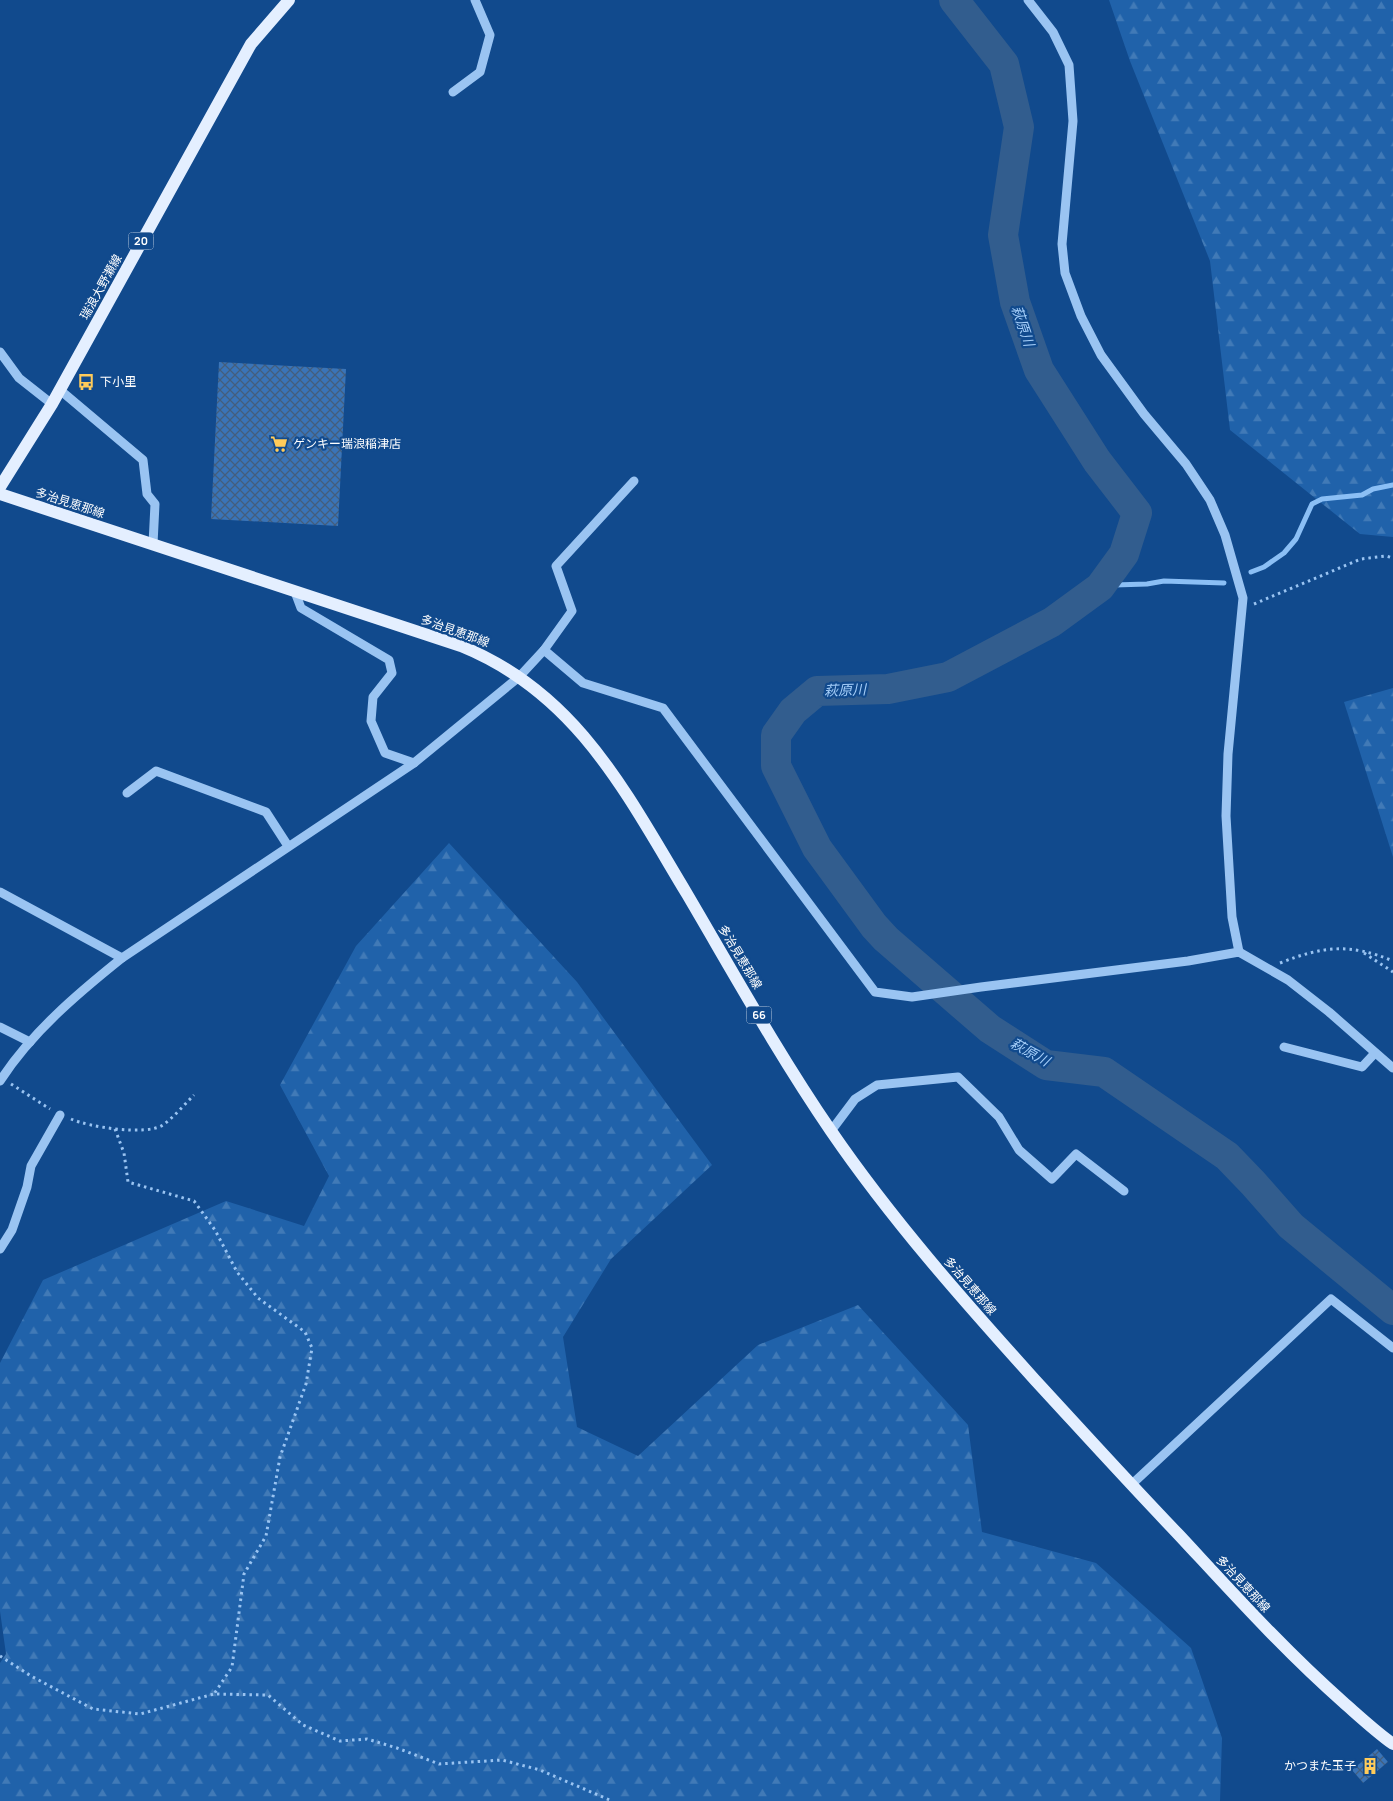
<svg xmlns="http://www.w3.org/2000/svg" width="1393" height="1801" font-family="Manrope,'Noto Sans JP',sans-serif">
  <defs>
    <pattern id="forest-firs" width="22" height="20" patternUnits="userSpaceOnUse" patternTransform="scale(1.25)"><rect width="22" height="20" fill="#2062aa"/><path d="M5 1l3.5 6h-7zM16 11l3.5 6h-7z" fill="#417ab7"/></pattern>
    <pattern id="building-cross-hatch" width="8" height="8" patternUnits="userSpaceOnUse" patternTransform="scale(1.25)"><rect width="8" height="8" fill="#3a74b7"/><path d="M0 0l8 8M0 8l8-8" fill="none" stroke="#445e7c"/></pattern>
  </defs>
  <rect width="100%" height="100%" fill="#114a8d"/>
  <g fill="url(#forest-firs)">
    <path d="M1109,0H1393V537L1360,534L1230,430L1210,261L1130,61Z"/>
    <path d="M1393,688V857L1344,702Z"/>
    <path d="M449,843L577,982L712,1165L611,1259L563,1337L577,1427L638,1456L758,1345L858,1305L968,1425L982,1532L1096,1563L1191,1648L1222,1738L1220,1801H0V1663L6,1654L0,1611V1363L43,1280L226,1201L304,1226L329,1176L280,1085L356,946Z"/>
  </g>
  <g fill="none" stroke-linecap="round" stroke-linejoin="round">
    <g stroke="#8bbff5" stroke-width="5">
      <path d="M1251,572L1264,567L1284,553L1296,539L1312,504L1322,499L1362,495L1373,489L1393,485"/>
      <path d="M1106,579L1114,585L1147,584L1164,581L1224,583"/>
    </g>
    <path stroke="#325d8e" stroke-width="30" d="M954,0L1004,64L1019,127L1003,235L1015,302L1039,370L1097,461L1137,513L1124,554L1100,587L1052,622L948,677L888,689L817,691L793,711L776,735V766L817,848L874,926L886,939L990,1029L1046,1065L1104,1072L1227,1156L1253,1183L1291,1226L1393,1310"/>
  </g>
  <g fill="url(#building-cross-hatch)">
    <path d="M219,362L346,369L338,526L211,519Z"/>
    <path d="M1377,1749L1388,1762L1363,1783L1352,1770Z"/>
  </g>
  <g fill="none" stroke-linecap="round" stroke-linejoin="round">
    <g stroke="#9ac4f2" stroke-width="3" stroke-dasharray="2.5 4" stroke-linecap="butt">
      <path d="M1254,604L1361,559L1386,556L1393,558"/>
      <path d="M1364,953L1393,972"/>
      <path d="M1280,963C1323,946 1350,943 1393,961"/>
      <path d="M11,1084L50,1109"/>
      <path d="M71,1119C89,1127 146,1136 163,1125C174,1117 184,1105 194,1095"/>
      <path d="M115,1129L124,1153L128,1182L194,1201L215,1230L237,1272L258,1298L305,1332L312,1348L306,1384L280,1457L266,1536L244,1574L232,1667L214,1694"/>
      <path d="M0,1656L31,1676L93,1709L140,1714L214,1694L268,1695L303,1725L340,1741L367,1739L397,1748L439,1764L502,1760L540,1770L612,1801"/>
    </g>
    <g stroke="#9ac4f2" stroke-width="9">
      <path d="M1028,0L1053,32L1069,65L1073,121L1062,244L1065,273L1081,316L1101,355L1144,414L1186,464L1210,500L1225,535L1243,598L1228,754L1226,816L1232,917L1239,952"/>
      <path d="M453,92L480,72L490,35L475,0"/>
      <path d="M0,352L19,378L52,404"/>
      <path d="M60,390L143,460L147,494L155,504L153,544"/>
      <path d="M295,592L301,608L389,660L392,673L373,697L371,721L385,753L414,763"/>
      <path d="M544,650L572,611L556,566L634,481"/>
      <path d="M127,793L156,771L266,812L288,846"/>
      <path d="M0,892L122,958"/>
      <path d="M0,1027L30,1042"/>
      <path d="M1284,1047L1362,1067L1375,1053"/>
      <path d="M0,1081C32,1032 77,994 122,958L414,763L519,677L544,650L583,683L663,708L875,992L912,997L981,987L1188,961L1239,952L1288,980L1329,1012L1393,1068"/>
      <path d="M831,1131L855,1099L877,1085L958,1077L999,1117L1019,1150L1052,1179L1076,1154L1124,1191"/>
      <path d="M0,1249L12,1230L27,1187L31,1166L60,1115"/>
      <path d="M1131,1485L1331,1299L1393,1348"/>
    </g>
    <g stroke="#e4efff" stroke-width="12">
      <path d="M0,487L52,404L251,44L289,0"/>
      <path d="M0,494L461,646C577,693 626,793 687,894C734,974 779,1055 831,1131C892,1220 963,1300 1035,1380C1083,1432 1130,1484 1179,1535C1232,1592 1284,1650 1343,1702C1359,1716 1375,1731 1393,1744"/>
    </g>
  </g>
  <defs>
    <g id="bus-bare" transform="scale(1.35)"><path d="M-5-6H5V4H4V6H2V4H-2V6H-4V4H-5ZM-3.5-4V0h7V-4ZM-3.5 1.2v1.5H-2V1.2ZM2 1.2v1.5H3.5V1.2Z" fill="#ffcb5a" stroke="#114a8d" stroke-width="2.5" paint-order="stroke"/></g>
    <g id="supermarket-bare" transform="scale(1.35)"><path d="M-6-5.5h2.5l.6 2H6L4.5 2H-2.5L-4.4-4H-6ZM-1.5 3.2a1.3 1.3 0 1 0 .1 0ZM3 3.2a1.3 1.3 0 1 0 .1 0Z" fill="#ffcb5a" stroke="#114a8d" stroke-width="2.5" paint-order="stroke"/></g>
    <g id="building-bare" transform="scale(1.35)"><path d="M-4-6H4V6H1V3H-1V6H-4ZM-2.5-4.3h1.7v1.8h-1.7ZM.8-4.3h1.7v1.8H.8ZM-2.5-1h1.7V.8h-1.7ZM.8-1h1.7V.8H.8Z" fill="#ffcb5a" stroke="#114a8d" stroke-width="2.5" paint-order="stroke"/></g>
  </defs>
  <g fill-rule="evenodd">
    <use href="#bus-bare" x="86" y="382"/>
    <use href="#supermarket-bare" x="279" y="444"/>
    <use href="#building-bare" x="1370" y="1766"/>
  </g>
  <g text-anchor="middle" stroke-width="4.5" stroke-linejoin="round" paint-order="stroke">
    <g fill="#114a8d" stroke="#b8c9dd" stroke-width="1">
      <rect x="128.5" y="232.5" width="25" height="17" rx="4"/>
      <rect x="746.5" y="1006.5" width="25" height="17" rx="4"/>
    </g>
    <g font-size="11" font-weight="bold" fill="#fff">
      <text x="141" y="245">20</text>
      <text x="759" y="1019">66</text>
    </g>
    <g font-size="12" fill="#fff" stroke="#114a8d">
      <text transform="translate(101 287) rotate(-61)" y="4">瑞浪大野瀬線</text>
      <text transform="translate(70 503) rotate(18)" y="4">多治見恵那線</text>
      <text transform="translate(455 631) rotate(20)" y="4">多治見恵那線</text>
      <text transform="translate(740 957) rotate(59)" y="4">多治見恵那線</text>
      <text transform="translate(970 1286) rotate(49)" y="4">多治見恵那線</text>
      <text transform="translate(1243 1584) rotate(47)" y="4">多治見恵那線</text>
    </g>
    <g font-size="12" fill="#fff" stroke="#114a8d" text-anchor="start">
      <text x="100" y="386">下小里</text>
      <text x="293" y="448">ゲンキー瑞浪稲津店</text>
      <text x="1356" y="1770" text-anchor="end">かつまた玉子</text>
    </g>
    <g font-size="14" font-style="italic" fill="#a5cef9" stroke="#114a8d">
      <text transform="translate(1023 326) rotate(71)" y="5">萩原川</text>
      <text transform="translate(845 690) rotate(-2)" y="5">萩原川</text>
      <text transform="translate(1030 1052) rotate(29)" y="5">萩原川</text>
    </g>
  </g>
</svg>
